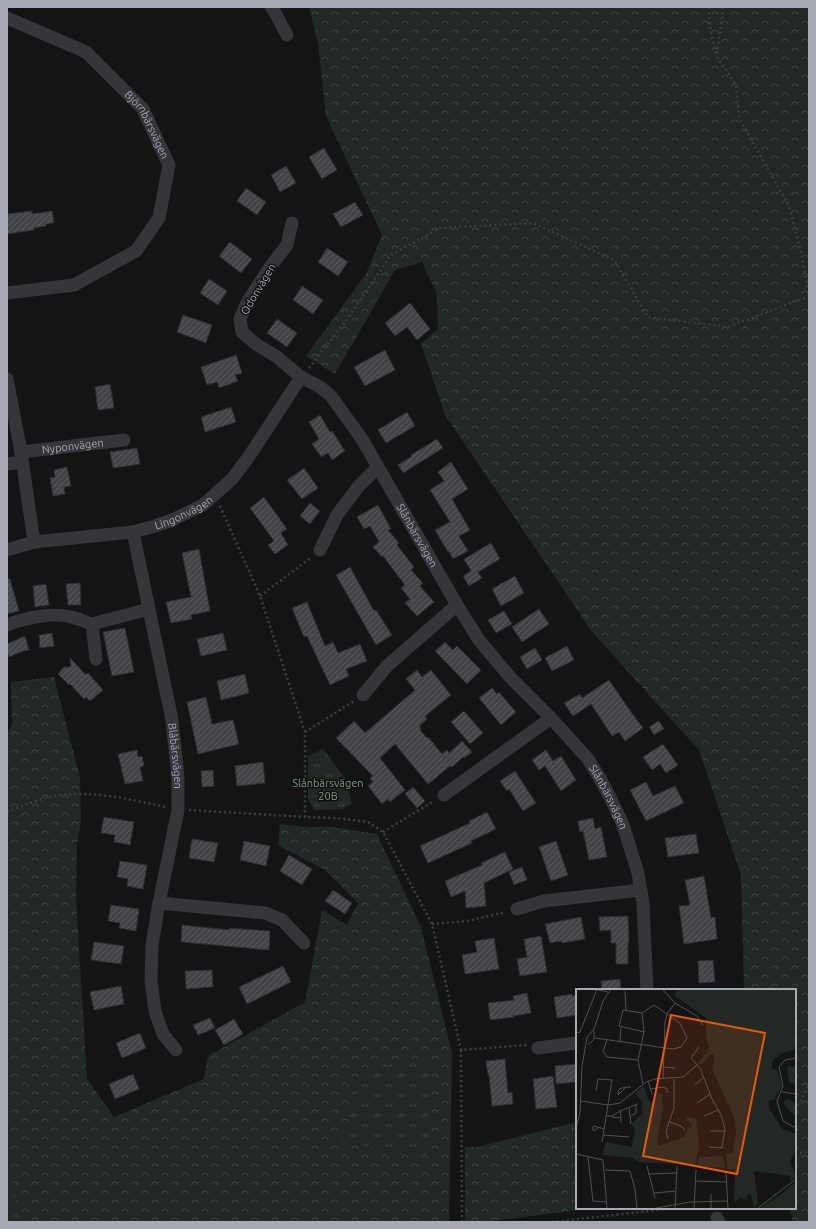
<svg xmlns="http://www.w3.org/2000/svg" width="816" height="1229" font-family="Ubuntu,sans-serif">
  <defs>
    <pattern id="forest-crowns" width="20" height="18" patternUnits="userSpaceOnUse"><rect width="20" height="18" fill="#222924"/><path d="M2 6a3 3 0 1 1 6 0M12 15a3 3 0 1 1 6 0" fill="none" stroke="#3f4541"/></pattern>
    <pattern id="park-tufts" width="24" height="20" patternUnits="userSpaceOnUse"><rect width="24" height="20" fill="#222924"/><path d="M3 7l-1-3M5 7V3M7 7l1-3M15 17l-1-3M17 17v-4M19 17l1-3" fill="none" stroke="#3f4541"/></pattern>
    <pattern id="building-hatch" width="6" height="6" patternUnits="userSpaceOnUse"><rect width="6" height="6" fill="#434448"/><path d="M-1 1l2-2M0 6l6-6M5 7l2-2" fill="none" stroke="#5b5c60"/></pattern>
  </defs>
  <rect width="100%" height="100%" fill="#141415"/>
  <g fill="url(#forest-crowns)">
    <path d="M309,7H809V1222H793L790,1208H795V990H744L741,875L699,750L593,633L445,415L421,343L438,330L437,294L422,262L395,270L335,374L306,356L366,274L382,235L326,116L318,44Z"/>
    <path d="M54,677L80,778L81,822L77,844L76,899L87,1079L114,1117L204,1079L208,1056L305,1002L322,910L347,925L358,903L325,870L278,845L280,824L305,827H333L377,834L421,927L452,1053L449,1222H7V734L12,725L11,682Z"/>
    <path d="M577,1122V1208H595L484,1222H465V1147H477Z"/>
  </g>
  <g fill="url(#park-tufts)">
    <path d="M323,749L345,778L352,804L343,809L314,810L308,799V756Z"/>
    <path d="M402,1062L433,1064L427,1160L342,1141L365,1070Z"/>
    <path d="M7,1156L20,1222H7Z"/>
  </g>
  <g fill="url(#building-hatch)" stroke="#2e2e31">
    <path d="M324,148L337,170L322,179L309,157Z"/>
    <path d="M286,166L296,183L280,192L271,175Z"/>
    <path d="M246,188L266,202L257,215L237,201Z"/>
    <path d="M355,202L363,215L341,227L333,214Z"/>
    <path d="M32,211V214L52,211L54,223L46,224V226L34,228V230L7,234V214Z"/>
    <path d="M230,242L252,259L241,273L219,256Z"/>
    <path d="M327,248L348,262L338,276L318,262Z"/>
    <path d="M209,279L227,291L218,305L200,293Z"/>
    <path d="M302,286L323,300L313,314L293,300Z"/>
    <path d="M410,303L430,329L417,340L407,327L395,336L385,323Z"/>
    <path d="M183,315L212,325L206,343L177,332Z"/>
    <path d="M277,319L297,333L287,347L267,333Z"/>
    <path d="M385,350L395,370L365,386L354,367Z"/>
    <path d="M236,355L242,373L235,375L238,381L219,388L217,382L207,385L201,367Z"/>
    <path d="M110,384L114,408L98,410L95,387Z"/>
    <path d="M231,407L236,422L205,432L201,417Z"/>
    <path d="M407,412L415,426L386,443L378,430Z"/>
    <path d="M320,415L330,432L332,431L345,451L332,460L328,453L321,457L312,444L319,439L309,422Z"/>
    <path d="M437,439L443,448L403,473L398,465L412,456L411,455Z"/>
    <path d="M137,448L140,464L113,468L110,452Z"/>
    <path d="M451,462L468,489L452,499L470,530L459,536L468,551L453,559L449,551L448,552L435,530L450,522L430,490L444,481L438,472Z"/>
    <path d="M67,467L71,486L64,487L65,494L53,496L50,478L55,477L54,470Z"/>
    <path d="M304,468L318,488L302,499L287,480Z"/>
    <path d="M264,497L287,529L281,533L288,545L275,554L268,545L274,541L250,508Z"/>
    <path d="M310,503L320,511L310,524L300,516Z"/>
    <path d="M378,505L391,529L388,530L399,543L397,545L414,567L411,570L423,583L420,586L434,602L417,616L405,603L410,599L401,588L405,585L383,556L382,557L373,547L379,542L370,526L364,529L357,517Z"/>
    <path d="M491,543L500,559L478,572L482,578L469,586L463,576L471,571L464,559Z"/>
    <path d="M199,549L210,611L191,615L192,619L171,623L166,602L191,597L182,553Z"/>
    <path d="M350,567L374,611L376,610L392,635L376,645L336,575Z"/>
    <path d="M515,576L524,593L501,606L492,589Z"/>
    <path d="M7,579H10L19,611L7,614Z"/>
    <path d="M80,583L81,605H68L66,584Z"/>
    <path d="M46,584L49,605L35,607L33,586Z"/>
    <path d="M307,602L325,646L333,642L338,653L360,644L367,661L346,669L349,676L330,685L307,636L304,637L292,608Z"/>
    <path d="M539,609L549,624L522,642L512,627Z"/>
    <path d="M504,611L512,624L496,633L488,620Z"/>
    <path d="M125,628L134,672L112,676L103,632Z"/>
    <path d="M52,633L54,646L40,648L39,635Z"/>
    <path d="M223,633L227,650L201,656L197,639Z"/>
    <path d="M25,636L29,650L23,651L9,657L7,652V644Z"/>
    <path d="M445,642L453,650L457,646L481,670L467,684L435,651Z"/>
    <path d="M567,646L574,660L552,671L545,658Z"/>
    <path d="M535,648L542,660L527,669L520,657Z"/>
    <path d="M70,658L86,675L88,673L103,690L90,701L86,697L84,699L70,684L69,685L58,674L64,667H71Z"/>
    <path d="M417,670L422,677L431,670L451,695L425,716L427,719L419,726L421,729L420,730L427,738L428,737L442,754L447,750L449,753L462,741L472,752L464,758L463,757L452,767L450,766L428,784L395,744L380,758L405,790L390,802L388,799L382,804L368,786L373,782L370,778L373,776L336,738L354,721L365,733L415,690L406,679Z"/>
    <path d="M245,674L249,693L221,700L217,681Z"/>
    <path d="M609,680L631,712L643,728L625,741L619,732L612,736L591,704L573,716L564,703L580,694L582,698Z"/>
    <path d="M492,688L497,694L499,692L516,712L501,725L479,698Z"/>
    <path d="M206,697L212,724L233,720L239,744L198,754L187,702Z"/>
    <path d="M464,711L483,733L470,744L451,722Z"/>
    <path d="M659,721L664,729L654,735L649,727Z"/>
    <path d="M663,744L678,765L666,773L660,764L652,770L643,757Z"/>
    <path d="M137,750L138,757L142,756L144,766L140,767L143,781L125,784L118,754Z"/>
    <path d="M546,750L553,761L561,756L576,780L561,791L545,766L539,770L532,760Z"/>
    <path d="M263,762L265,783L237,786L235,766Z"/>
    <path d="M213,770L214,786L202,787L201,771Z"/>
    <path d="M515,771L536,803L523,811L509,789L507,791L500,781Z"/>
    <path d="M646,782L653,796L675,786L684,803L646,821L630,790Z"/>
    <path d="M413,787L425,801L417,808L405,794Z"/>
    <path d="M487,812L496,829L471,841L472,843L428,863L420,846L470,823L469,821Z"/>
    <path d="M104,817L134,822L130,845L114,842L115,835L101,833Z"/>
    <path d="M593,818L595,829L601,827L607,857L589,860L583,831L580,832L578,821Z"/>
    <path d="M696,834L699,853L668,857L665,838Z"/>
    <path d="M192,839L218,843L214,862L189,858Z"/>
    <path d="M244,841L270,846L266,866L240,860Z"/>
    <path d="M556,841L568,875L551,881L539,847Z"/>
    <path d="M505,852L513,869L484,883L486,906L466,908L465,891L451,897L445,881L482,865L481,863Z"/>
    <path d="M289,855L312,869L302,885L280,871Z"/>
    <path d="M120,861L147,865L143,889L127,886L128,879L117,877Z"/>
    <path d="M522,867L527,880L514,885L509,872Z"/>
    <path d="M704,876L711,918L715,917L717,939L684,944L679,906L690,905L685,880Z"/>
    <path d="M333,890L352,903L345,914L325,901Z"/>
    <path d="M111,905L139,909L136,931L119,928L120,923L108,921Z"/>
    <path d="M628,916L629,942L628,943V964H616V943H611V930L600,931L599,917Z"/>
    <path d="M581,917L585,939L562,943L561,941L550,943L545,924Z"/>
    <path d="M182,925L229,930V928L270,931L269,950L181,942Z"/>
    <path d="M541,936L547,972L520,976L517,959L527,957L524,939Z"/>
    <path d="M494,938L499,969L465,974L462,955L477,952L475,941Z"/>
    <path d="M94,942L124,946L121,964L91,960Z"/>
    <path d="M713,960L715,982L699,983L698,961Z"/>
    <path d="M283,966L291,982L247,1004L239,987Z"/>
    <path d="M212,970L213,987L186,989L185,971Z"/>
    <path d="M620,979L621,990H602L601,981Z"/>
    <path d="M121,986L124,1004L94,1010L90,992Z"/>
    <path d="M527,993L531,1013L513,1016L514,1017L490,1020L488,1003L514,1000L513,996Z"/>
    <path d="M572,994V996L577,995V1015L557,1018L554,997Z"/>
    <path d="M210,1018L215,1028L198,1035L193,1025Z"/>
    <path d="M234,1019L243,1034L224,1045L215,1030Z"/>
    <path d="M140,1033L146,1048L122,1058L116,1043Z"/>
    <path d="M505,1059L508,1093L512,1092L513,1104L492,1106L489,1075H488L486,1061Z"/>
    <path d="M577,1064V1082L556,1084L555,1066Z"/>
    <path d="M133,1074L139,1089L115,1099L109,1084Z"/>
    <path d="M553,1076L557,1107L536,1109L533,1079Z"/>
  </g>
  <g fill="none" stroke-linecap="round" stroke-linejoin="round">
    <g stroke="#3d3e42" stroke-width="2.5" stroke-dasharray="2 3" stroke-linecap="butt">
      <path d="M709,7L710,27L716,54"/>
      <path d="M723,7L717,57L736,85L739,118L789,206L801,252L809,294"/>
      <path d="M309,368L346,321L391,255L440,228L533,223L614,260L648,317L728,327L809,296"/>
      <path d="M220,506L260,596L305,732V817L337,818L368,822L383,832L432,924L461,1050L527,1045"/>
      <path d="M260,596L312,557"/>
      <path d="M305,732L354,701"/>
      <path d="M189,810L305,817"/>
      <path d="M7,812C29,803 51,794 75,794C106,793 136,801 166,807"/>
      <path d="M383,832L434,801"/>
      <path d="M432,924L467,921L506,912"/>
      <path d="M461,1050L462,1222"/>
      <path d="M795,1110L809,1086"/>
      <path d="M795,1154L809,1152"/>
      <path d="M552,1222L675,1208"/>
    </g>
    <g stroke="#35353a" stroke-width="13">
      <path d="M271,7L273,9L287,35"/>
      <path id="s1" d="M7,18L86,52L143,109L169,165L159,218L136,251L74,285L7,293"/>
      <path id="s2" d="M292,223L287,245L270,267L248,301L240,319L242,332L256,344L277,357L301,377L320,387L331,396L362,439L378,467L457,605L479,640L510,677L551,718L588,759L599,777L610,797L623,825L638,873L643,904L647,990"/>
      <path d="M7,379L21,452L34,542"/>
      <path id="s3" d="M21,452L124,440"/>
      <path d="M7,464L22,462"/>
      <path id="s4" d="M133,532L172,720L178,777V810L159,903L152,945L151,981L155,1011L163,1034L176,1050"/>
      <path id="s5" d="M7,550L34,542L133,532L155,526L172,520L203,505L232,479L248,458L301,377"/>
      <path d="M320,550L337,515L358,487L378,467"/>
      <path d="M92,624L149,609"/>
      <path d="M7,625C24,618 53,612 71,617C78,618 85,622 92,624L96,659"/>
      <path d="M363,695L387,666L457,605"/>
      <path d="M444,795L551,718"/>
      <path d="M159,903L265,913L282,920L304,943"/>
      <path d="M517,909L544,901L641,890"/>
      <path d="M538,1048L577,1043"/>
      <path d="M717,1218L719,1222"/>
    </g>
  </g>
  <g text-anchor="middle" stroke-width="3" stroke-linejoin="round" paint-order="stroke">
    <g font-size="11" fill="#a7a9b4" stroke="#0f0f10">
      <text dy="4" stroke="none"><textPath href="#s1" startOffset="182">Björnbärsvägen</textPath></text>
      <text transform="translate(258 289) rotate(-59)" y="4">Odonvägen</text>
      <text dy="4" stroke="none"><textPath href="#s3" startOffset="52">Nyponvägen</textPath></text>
      <text dy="4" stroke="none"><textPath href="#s5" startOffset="182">Lingonvägen</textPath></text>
      <text dy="4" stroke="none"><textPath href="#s2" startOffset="398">Slånbärsvägen</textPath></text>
      <text dy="4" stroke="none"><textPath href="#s4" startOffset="228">Blåbärsvägen</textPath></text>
      <text dy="4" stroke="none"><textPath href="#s2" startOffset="724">Slånbärsvägen</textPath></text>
    </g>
    <g font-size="11" fill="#809c86" stroke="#0f0f10">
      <text x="328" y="787">Slånbärsvägen<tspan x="328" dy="13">20B</tspan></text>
    </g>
  </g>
  <g transform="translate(576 989)">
    <rect width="220" height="220" fill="#141415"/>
    <path d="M101,0H220V56L217,61L206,64L196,72V80L201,81L206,97L198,110L193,112V119L206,140L220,145V161L214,172L220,188L215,192L214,187L178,182L182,214L178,220L175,206L171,205V211L165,209L158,213L159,180H152L150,165L157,164L160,143L158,128L137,83L138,65L134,66L125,76L122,74L133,61L130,46V29L99,7ZM220,77V95L213,93L211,78ZM68,97L74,114L80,109L81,104L86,105L87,117L81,152L83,157L108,148L112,138L114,140L116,137L109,127L120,130L123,157L119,176L63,173L57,169L27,166L30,153L56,158L59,140L55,135L66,125V113L59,104ZM212,110L220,115V128L209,117L208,112ZM147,167L149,179L121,177L123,168ZM220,192V220H184L208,203Z" fill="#222924"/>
    <path d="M109.5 162a5.5 5.5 0 1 1 11 0a5.5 5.5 0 1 1-11 0Z" fill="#222924"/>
    <path fill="none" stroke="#4f5055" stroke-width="1" d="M18,0L32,3M86,0L99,14L121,27L127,36M49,2L50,21M66,24L68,43L62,71L67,95M0,44L4,43L21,0M19,49L97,60L105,58L111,49L104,34L78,16L66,24L47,21L43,37L68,43M31,51L27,62L31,68L62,71M44,53L45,38M12,56L18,50V42M123,58L115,69L124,79L136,110L145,126L149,140L146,159L133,158M220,69L209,71L203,78L207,97L201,112L207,132L220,139M87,78L99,79M87,89L89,34L91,25L99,14M72,92L76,105M119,96L128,88M50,98L43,100L42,106L50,98H55M74,100L87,98L91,100V104M20,102L22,90L36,91L26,153M206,103L220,105M5,112L32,116L44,114L70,93L79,90L107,88L121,76M121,114L134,105M53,119L55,135M44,122L62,115M30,127H36L44,122L45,129M55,127L60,124V116M128,127L142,121M36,128L45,129V134M93,133L105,137L109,141M0,139L4,124L6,77L11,48L18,40L27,12L35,0M22,139L18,142L16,139L18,137L28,140M134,142H149M27,146L53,148M92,150L90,142L98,119V90M0,165L27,171L31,220M12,168L17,212L31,213M71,177L79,209M29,181L54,182L59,200L61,220M150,182L152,220M72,185L101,184M120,192L151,193M78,204L100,202M80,219L114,213L152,212M99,220L101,177M118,220L120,181M135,220V205M181,220L220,190"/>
    <path fill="#e8590c" fill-opacity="0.15" stroke="#e8590c" stroke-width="2" d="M95,26L189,44L161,185L67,167Z"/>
    <rect width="220" height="220" fill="none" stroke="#a7a9b4" stroke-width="2"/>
  </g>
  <rect width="816" height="1229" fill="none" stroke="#a7a9b4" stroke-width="16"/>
</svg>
